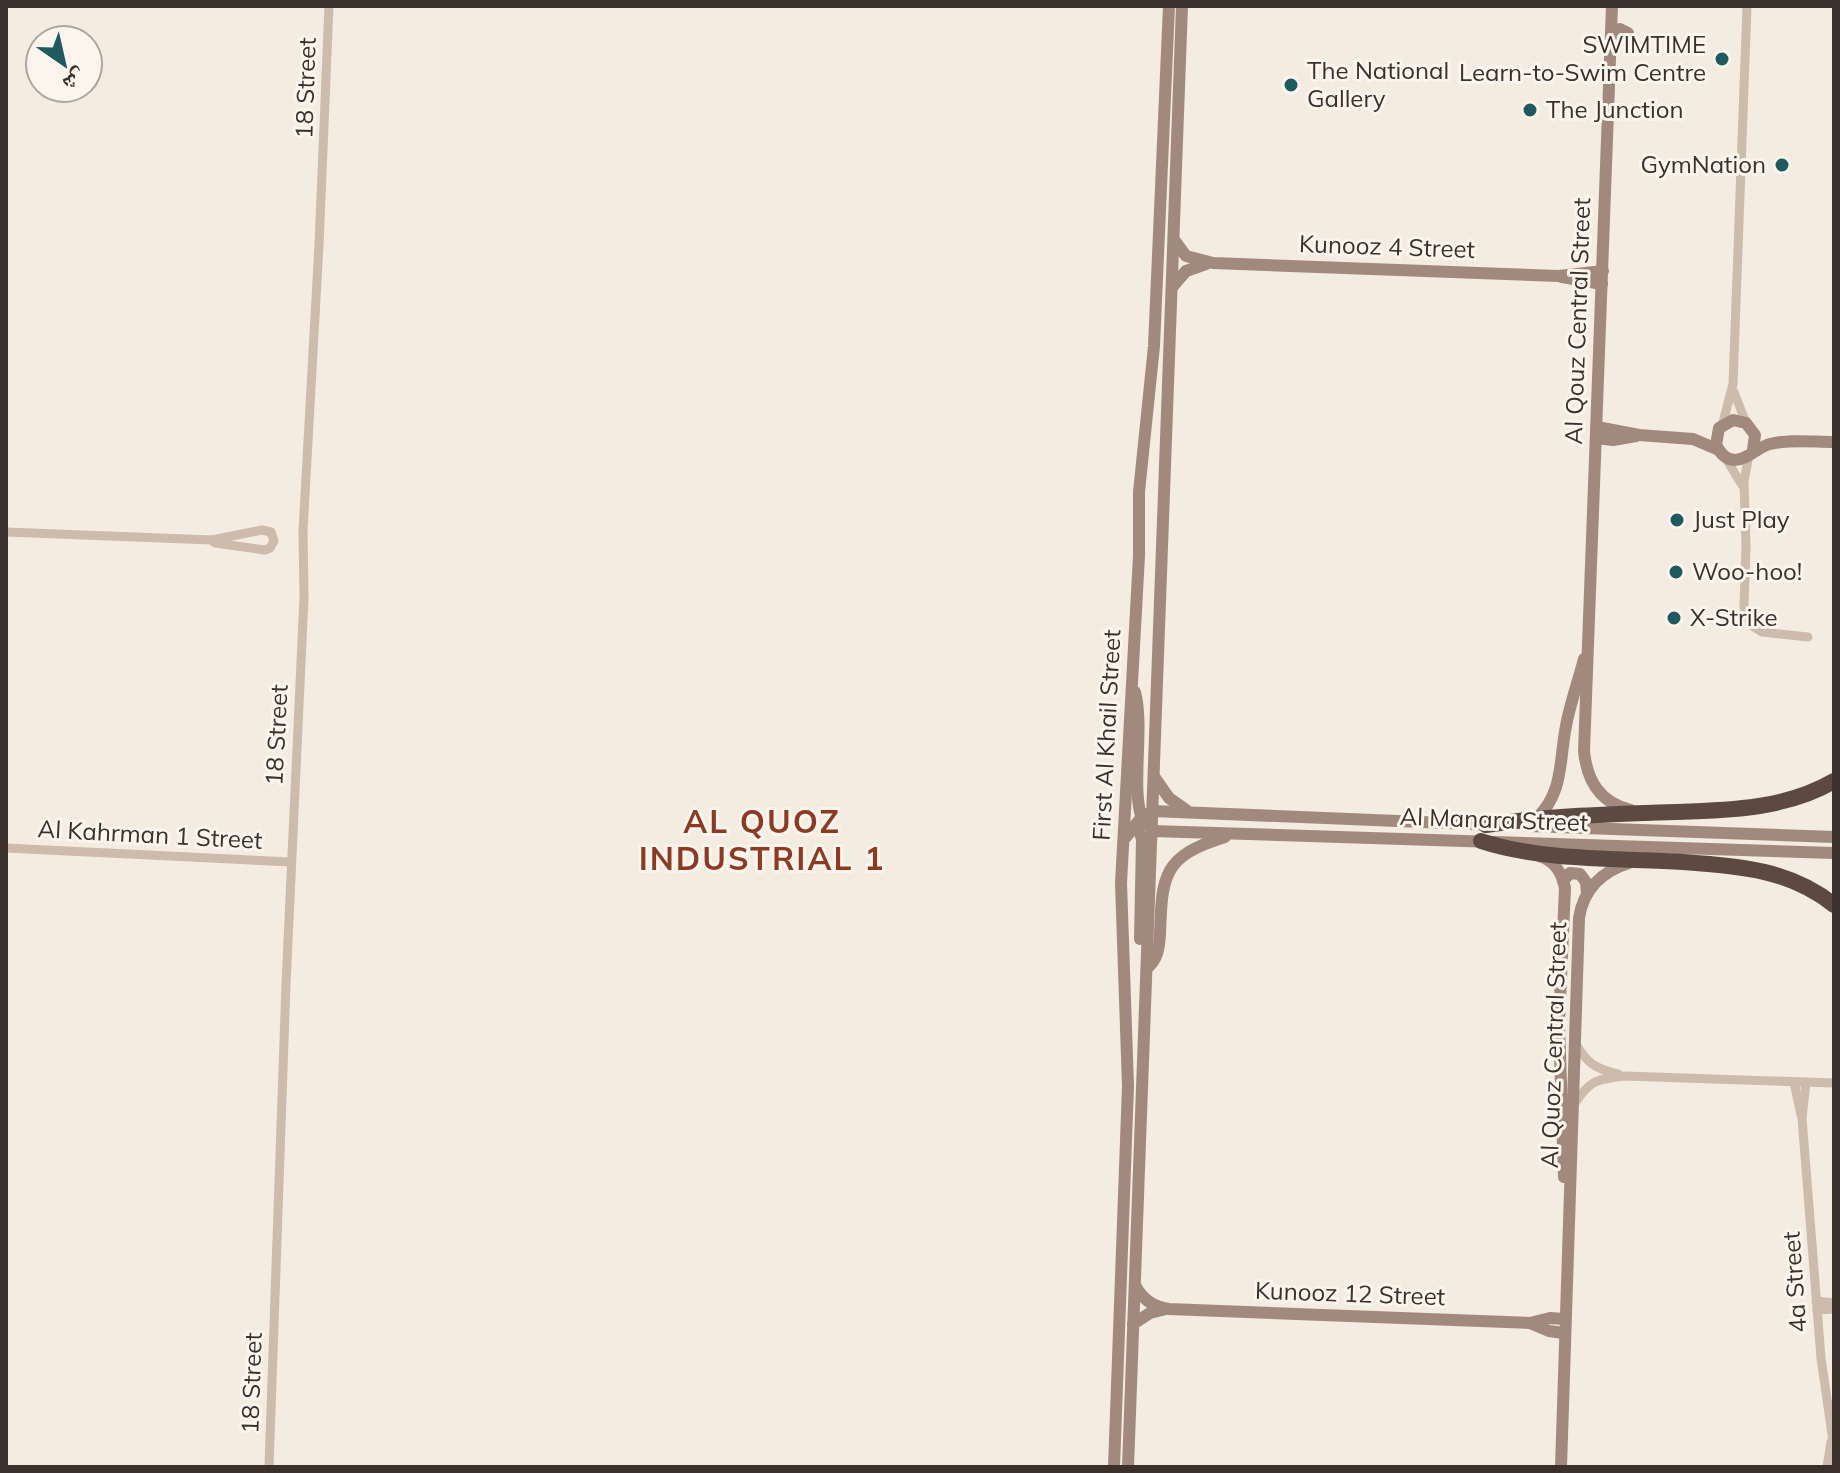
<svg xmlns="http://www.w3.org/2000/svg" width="1840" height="1473" font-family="Mulish,'Noto Naskh Arabic',sans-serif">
  <rect width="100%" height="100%" fill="#f4ebe1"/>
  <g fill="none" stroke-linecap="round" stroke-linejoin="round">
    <g stroke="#cdbbac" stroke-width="9">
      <path d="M1734,392L1746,423"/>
      <path d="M1722,426L1733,384L1747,6"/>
      <path d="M1749,455L1744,481L1746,546L1744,606L1746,617L1752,626L1762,632L1808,637"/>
      <path d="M1725,457L1742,485"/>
      <path d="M262,530L271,532L274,541L270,548L265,550L215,543L212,540Z"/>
      <path d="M6,532L212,540"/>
      <path d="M6,848L291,862"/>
      <path d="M1575,1042C1586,1063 1596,1069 1618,1074"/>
      <path d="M1794,1082L1801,1115"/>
      <path d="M1806,1082L1802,1118L1821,1358L1834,1448"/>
      <path d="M1574,1105C1589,1080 1597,1079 1625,1076L1834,1083"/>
      <path d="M1816,1301L1834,1303"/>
      <path d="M1817,1310L1834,1309"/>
      <path d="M269,1467L286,984L304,598L303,531L319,245L329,6"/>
      <path d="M1827,1467L1831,1442"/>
    </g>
    <g stroke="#a18a7d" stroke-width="12">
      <path d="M1612,6L1584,751C1587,781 1600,803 1631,810"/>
      <path d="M1612,31L1620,29L1628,33"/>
      <path d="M1175,241L1186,256L1213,263L1559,276L1603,271"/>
      <path d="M1562,277L1602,284"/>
      <path d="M1173,286L1186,271L1206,264"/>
      <path d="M1597,427L1639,435L1693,439L1719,450"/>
      <path d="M1596,438L1613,440L1636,436"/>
      <path d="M1753,450L1755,435L1746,423L1733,420L1719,428L1716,445C1720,453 1726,460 1735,460C1747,460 1758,447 1770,444C1790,439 1813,442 1834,442"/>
      <path d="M1135,692C1145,730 1129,793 1144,824"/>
      <path d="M1155,778L1169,798L1186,810"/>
      <path d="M1536,819C1564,793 1559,761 1566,726C1570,704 1578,682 1584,659"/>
      <path d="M1529,826L1834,837"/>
      <path d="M1131,829L1139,831L1142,839L1140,939"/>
      <path d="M1152,831L1834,853"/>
      <path d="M1126,837L1141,818L1153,811L1495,825"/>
      <path d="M1539,856C1554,860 1562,873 1565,888L1559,1023L1564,1177"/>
      <path d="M1563,881L1570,873L1580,874L1586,882L1587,894"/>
      <path d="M1147,968C1158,959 1159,948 1160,934C1162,875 1163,856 1225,837"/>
      <path d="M1135,1285C1142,1299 1153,1307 1169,1309L1530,1323L1550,1318L1564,1319"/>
      <path d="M1530,1323L1549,1331L1564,1333"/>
      <path d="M1133,1324L1150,1313L1166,1309"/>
      <path d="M1114,1467L1128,1086L1121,883L1139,556V492L1154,346L1169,6"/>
      <path d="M1128,1467L1182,6"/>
      <path d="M1561,1467L1579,918C1583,890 1602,871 1629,863"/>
    </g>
    <g stroke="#5c4a42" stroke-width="16">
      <path d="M1486,825C1538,817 1593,815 1646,813C1710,810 1777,814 1834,781"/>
      <path d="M1481,841C1541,861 1619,858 1683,862C1738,866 1789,869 1834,905"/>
    </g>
  </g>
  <g fill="#1f5a5e" stroke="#fbf5ee" stroke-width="3">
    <circle cx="1722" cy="59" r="8"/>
    <circle cx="1291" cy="85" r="8"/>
    <circle cx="1530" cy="110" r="8"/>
    <circle cx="1782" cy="165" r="8"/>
    <circle cx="1677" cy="520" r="8"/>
    <circle cx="1676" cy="572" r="8"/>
    <circle cx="1674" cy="618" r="8"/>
  </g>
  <g text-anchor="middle" stroke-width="6" stroke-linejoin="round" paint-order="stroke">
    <g font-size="24" fill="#3b302b" stroke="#fbf5ee" text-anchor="start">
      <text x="1706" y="53" text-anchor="end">SWIMTIME<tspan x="1706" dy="28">Learn-to-Swim Centre</tspan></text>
      <text x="1307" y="79">The National<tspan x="1307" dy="28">Gallery</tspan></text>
      <text x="1546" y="118">The Junction</text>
      <text x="1766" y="173" text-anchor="end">GymNation</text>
      <text x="1693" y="528">Just Play</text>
      <text x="1692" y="580">Woo-hoo!</text>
      <text x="1690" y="626">X-Strike</text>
    </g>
    <g font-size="24" fill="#3b302b" stroke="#fbf5ee">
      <text transform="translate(306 88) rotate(-88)" y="8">18 Street</text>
      <text transform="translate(1387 247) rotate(2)" y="8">Kunooz 4 Street</text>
      <text transform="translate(1578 321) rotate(-88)" y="8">Al Qouz Central Street</text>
      <text transform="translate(277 735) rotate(-87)" y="8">18 Street</text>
      <text transform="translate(1107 735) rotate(-87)" y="8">First Al Khail Street</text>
      <text transform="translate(1494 820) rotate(2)" y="8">Al Manara Street</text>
      <text transform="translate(150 835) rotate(3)" y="8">Al Kahrman 1 Street</text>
      <text transform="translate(1554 1045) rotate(-88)" y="8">Al Quoz Central Street</text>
      <text transform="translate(1795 1282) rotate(-94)" y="8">4a Street</text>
      <text transform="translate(1350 1294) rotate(2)" y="8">Kunooz 12 Street</text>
      <text transform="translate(252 1383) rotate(-88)" y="8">18 Street</text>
    </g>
    <g font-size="32" font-weight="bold" letter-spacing="2" fill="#8c3b22" stroke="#fbf5ee">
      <text x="762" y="833">AL QUOZ<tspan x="762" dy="37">INDUSTRIAL 1</tspan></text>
    </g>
  </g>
  <rect width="1840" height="1473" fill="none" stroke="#3b302b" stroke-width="16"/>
  <g transform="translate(64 64) rotate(146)"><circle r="38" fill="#fbf5ee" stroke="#aea6a0" stroke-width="2"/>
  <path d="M0-6L14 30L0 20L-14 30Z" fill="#1f5a5e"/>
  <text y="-12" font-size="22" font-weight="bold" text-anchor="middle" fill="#3b302b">ش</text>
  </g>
</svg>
